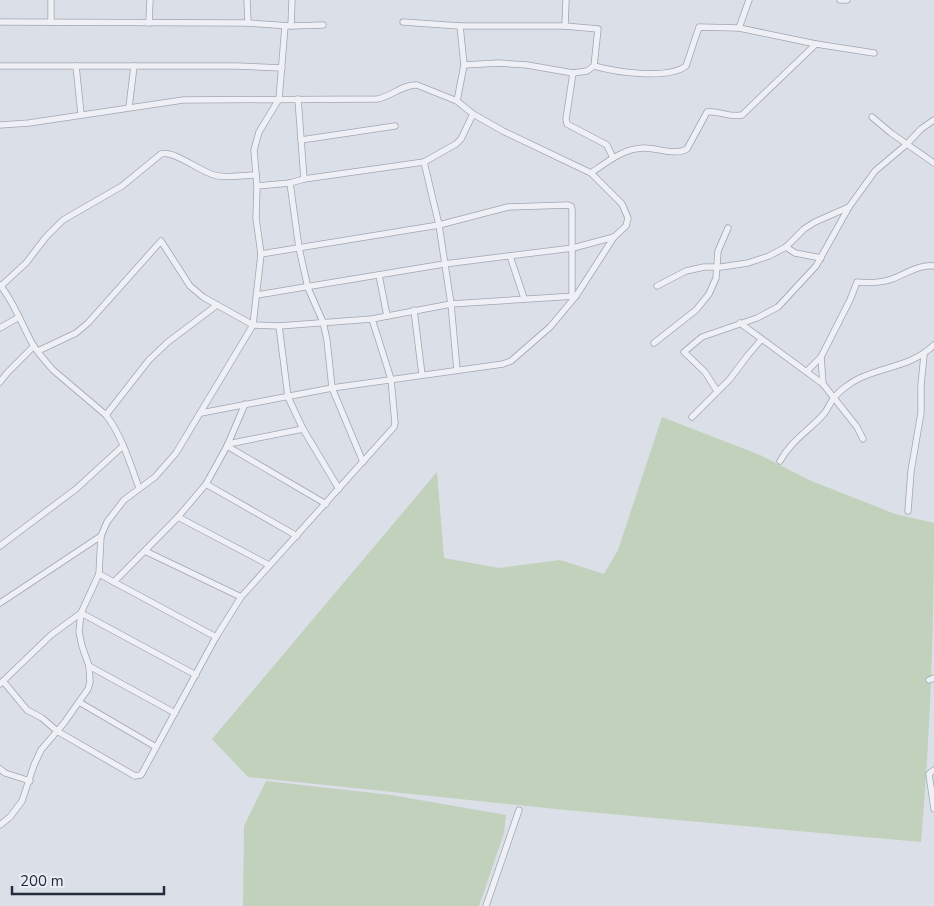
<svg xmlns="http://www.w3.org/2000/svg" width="934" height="906" font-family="'Nunito Sans',sans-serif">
  <rect width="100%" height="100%" fill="#dbdfe7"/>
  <g fill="#c1d1bb">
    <path d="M662,417L760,455L809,480L895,514L934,523C934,629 930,736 921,842L566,810L248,777L212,739L437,472L444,558L499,568L560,560L604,574L618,550Z"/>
    <path d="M266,781L391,795L506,815L504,833L479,906H243L244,826Z"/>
  </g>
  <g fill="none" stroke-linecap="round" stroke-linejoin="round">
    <g stroke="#a0a6b1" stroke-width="7">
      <g id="street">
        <path d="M247,0L248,23"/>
        <path d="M840,0H847"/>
        <path d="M0,22L248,23L291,26L323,25"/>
        <path d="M51,22V0"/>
        <path d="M403,22L460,26H565L598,29L594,66L587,71L573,73L527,65L499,63L464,65"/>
        <path d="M149,23L150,0"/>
        <path d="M291,26L292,0"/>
        <path d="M565,26L566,0"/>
        <path d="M739,28L749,0"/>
        <path d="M0,66H236L282,68"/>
        <path d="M76,66L81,114"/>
        <path d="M594,66C616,72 667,80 686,66L699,27L739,28L816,44L874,53"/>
        <path d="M573,73L566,119L567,124L607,145L613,158"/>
        <path d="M298,99L304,179"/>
        <path d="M457,101L464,65L460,26"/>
        <path d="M129,107L134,66"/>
        <path d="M872,117L891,133L934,163"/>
        <path d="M0,125L29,123L183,100L377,99C391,97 403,84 417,85L457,101L473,114L503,131L591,173L622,204L628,218L626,226L614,237L576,296L550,327L511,361L503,364L332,388L201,413"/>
        <path d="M301,140L395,126"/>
        <path d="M424,162L439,225L451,304L457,370"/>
        <path d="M591,173C607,162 624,148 644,148C658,148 674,156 687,149L707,112C718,110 729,118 742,115L816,44"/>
        <path d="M290,183L299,248L308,288L323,322L327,340L332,388L363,462"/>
        <path d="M257,186L290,183L304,179L424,162L456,144L461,139L473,114"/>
        <path d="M786,247L795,253L821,258"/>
        <path d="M261,254L439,225L508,207L568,205L571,206L572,209V296"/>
        <path d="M510,256L524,298"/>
        <path d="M379,275L387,316"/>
        <path d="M0,285C14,302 22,325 33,345C39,354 46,362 53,370L106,415C122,436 130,463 139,488"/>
        <path d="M1,286L26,263L46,237L63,220L122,186L161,154C174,150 199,171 214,175C227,179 243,175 256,175"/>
        <path d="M657,286L686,271L704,267H721L748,263L769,256L786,247L804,229L815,222L849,207"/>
        <path d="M257,295L444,264L573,248L614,237"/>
        <path d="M414,310L422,375"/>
        <path d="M740,323L823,384L857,427L863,439"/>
        <path d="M279,326L288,397L303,429"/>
        <path d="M0,328L19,317"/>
        <path d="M654,343L696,310L709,294L716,278L718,251L728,228"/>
        <path d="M38,351L76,333L88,323L161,241L190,286L203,297L253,325L279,326L372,319L451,304L576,296"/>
        <path d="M807,371L821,357"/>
        <path d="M0,382L7,373L34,346"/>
        <path d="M823,384L821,357L850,300L857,282C868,283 881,283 892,279C906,274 919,264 934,266"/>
        <path d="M717,391L705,372L684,352L702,337L757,318L778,307L816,266L849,207L875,171L907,144L921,129L934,120"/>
        <path d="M106,415L149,360L168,342L217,305"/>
        <path d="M692,417L730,379L748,355L761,340"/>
        <path d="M228,444L303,429L339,489"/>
        <path d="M227,446L326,504"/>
        <path d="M780,461C792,440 807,432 822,416C827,411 829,405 833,399C839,391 851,382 860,378C886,366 912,366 934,345"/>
        <path d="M206,484L297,536"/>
        <path d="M908,511L911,471L921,413V385L924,355"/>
        <path d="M178,517L269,565"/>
        <path d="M0,546L76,489L123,446"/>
        <path d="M145,551L241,597"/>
        <path d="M99,574L216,637"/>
        <path d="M114,582L178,517L206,484L227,446L245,404"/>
        <path d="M0,603L101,536"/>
        <path d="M89,666L175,713"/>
        <path d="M929,680L934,678"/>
        <path d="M3,681L27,710L42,718L57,731L135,776L141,775L216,637L241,597L394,427L395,423L391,379L372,319"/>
        <path d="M0,684L51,635L81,613L196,675"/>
        <path d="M79,702L156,747"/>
        <path d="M0,769L5,773L30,781"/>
        <path d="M934,770L929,774L934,809"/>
        <path d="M0,825L10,817L22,801L34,765L41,750L64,723L88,689L90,682L89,666L82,646L79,632L81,613L99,574L101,536L107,522L124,500L155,477L176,453L253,325L261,254L256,218L257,186L254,150L259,132L279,99L285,26"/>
        <path d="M486,906L519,810"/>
      </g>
    </g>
    <use href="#street" stroke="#eef0f5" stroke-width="5.5"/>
  </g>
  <path d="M12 886v8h152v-8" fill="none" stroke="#242d3d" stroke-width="2.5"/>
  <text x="20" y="886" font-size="15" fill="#242d3d" stroke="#eaeef4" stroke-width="4" paint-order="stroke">200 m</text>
</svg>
